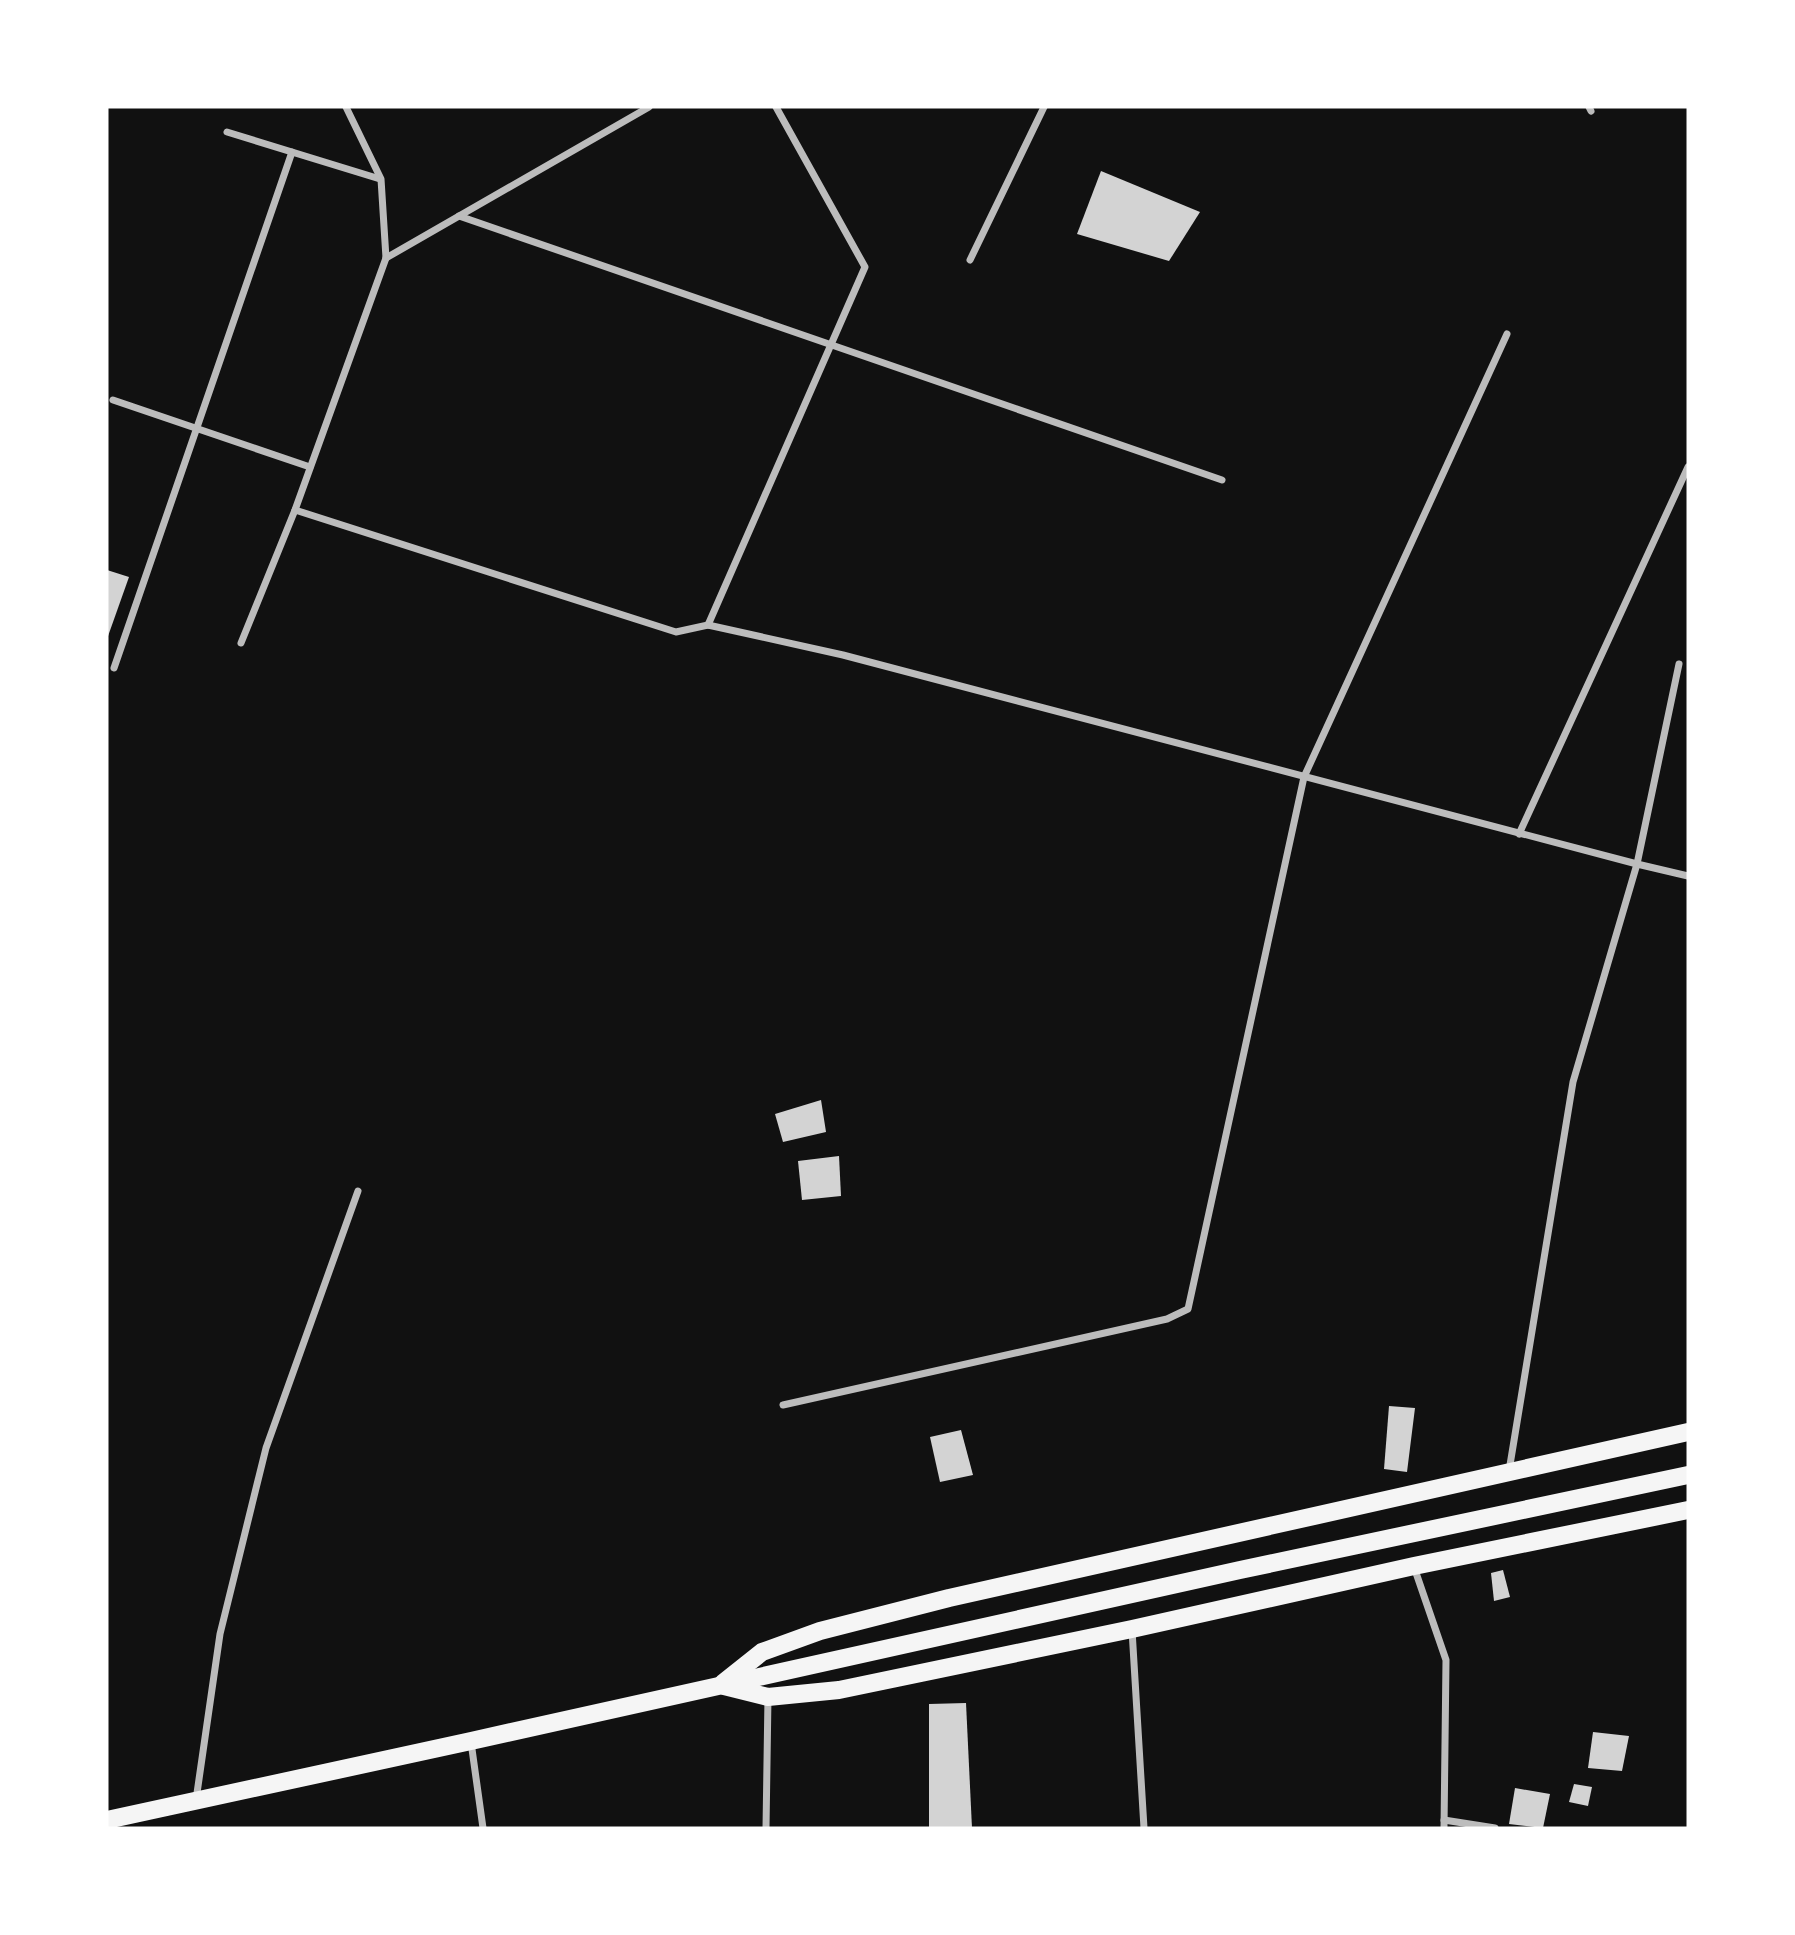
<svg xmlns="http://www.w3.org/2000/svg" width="1795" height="1935" font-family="'Roboto Condensed',sans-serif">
  <rect width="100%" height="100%" fill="#111"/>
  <g fill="#d3d3d3">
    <path d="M1101,171L1200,212L1169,261L1077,234Z"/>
    <path d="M107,570L129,577L107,639Z"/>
    <path d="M821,1100L826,1132L783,1142L775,1114Z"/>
    <path d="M839,1156L841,1196L802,1200L798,1161Z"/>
    <path d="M1389,1406L1415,1408L1407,1472L1384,1469Z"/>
    <path d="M961,1430L973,1475L940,1482L930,1437Z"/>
    <path d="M1503,1570L1510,1597L1494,1601L1491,1573Z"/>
    <path d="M966,1703L972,1828H929V1704Z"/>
    <path d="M1593,1732L1629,1736L1622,1771L1588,1768Z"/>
    <path d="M1574,1784L1592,1787L1588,1806L1569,1802Z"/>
    <path d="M1515,1788L1550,1794L1543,1828L1509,1824Z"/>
  </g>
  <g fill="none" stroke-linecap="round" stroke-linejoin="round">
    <g stroke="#bcbcbc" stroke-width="7">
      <path d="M1589,107L1591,111"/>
      <path d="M227,132L380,179"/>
      <path d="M459,216L1222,480"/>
      <path d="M386,258L649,107"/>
      <path d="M970,260L1044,107"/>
      <path d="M113,400L310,467"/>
      <path d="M295,510L676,632L708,625L843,655L1637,864L1688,876"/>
      <path d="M708,625L865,267L776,107"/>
      <path d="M241,643L295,510L386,258L381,179L346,107"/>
      <path d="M114,668L292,152"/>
      <path d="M1519,834L1688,467"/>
      <path d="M783,1405L1167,1319L1188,1309L1304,777L1507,334"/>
      <path d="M1509,1471L1573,1082L1637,864L1679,664"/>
      <path d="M1414,1567L1446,1660L1444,1828"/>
      <path d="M1132,1630L1144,1828"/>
      <path d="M471,1742L483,1828"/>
      <path d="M196,1800L220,1634L266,1448L358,1191"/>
      <path d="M1444,1820L1495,1828"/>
      <path d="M766,1828L768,1697"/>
    </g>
    <g stroke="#f5f5f5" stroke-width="18">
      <path d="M723,1683L762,1652L820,1631L949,1598L1688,1432"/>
      <path d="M724,1686L768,1697L839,1690L1132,1629L1414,1566L1688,1510"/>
      <path d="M107,1820L471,1741L1240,1570L1688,1475"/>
    </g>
  </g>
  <rect width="1795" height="1935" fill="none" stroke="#ffffff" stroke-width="217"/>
</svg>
